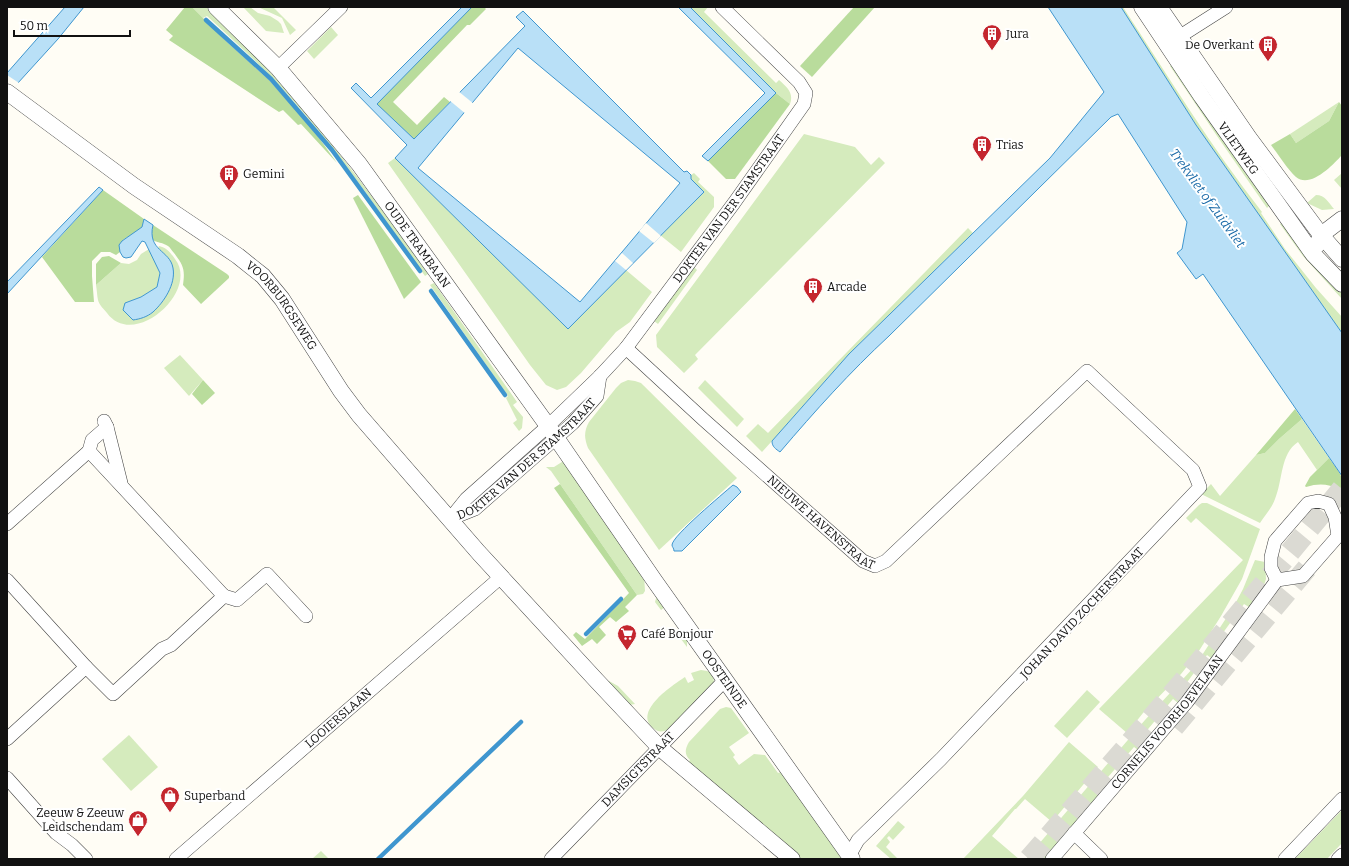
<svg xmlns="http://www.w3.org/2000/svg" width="1349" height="866" font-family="Bitter,serif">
  <rect width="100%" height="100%" fill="#fffdf5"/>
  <g fill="#d5ebbd">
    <path d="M192,7H206C291,86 361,179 428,274L425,276C381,214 338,151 287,94C262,66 234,41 207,16L203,18Z"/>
    <path d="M243,7H250L258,13L270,16L278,21L281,24L284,33L266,31Z"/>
    <path d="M258,7H273L296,30L290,35L282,18Z"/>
    <path d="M690,7H699L700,8L702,7H708L704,12L776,83L779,80C787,87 794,93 790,104L776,93Z"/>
    <path d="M1121,7H1123C1168,76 1211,147 1262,212L1261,213L1285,249L1316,288L1342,317V333L1196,125Z"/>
    <path d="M331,27L338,35L314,59L307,51Z"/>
    <path d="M1173,63L1270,205L1267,208L1217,136L1170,66Z"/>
    <path d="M1339,102L1329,121L1296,143L1290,134Z"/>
    <path d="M804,134L855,147L871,165L879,157L885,163L695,355L698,359L684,373L657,347L656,335Z"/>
    <path d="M395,158L576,321L626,270L652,292L630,322L616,332L581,373L566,387L557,390L546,385L530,365L388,163Z"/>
    <path d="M694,173L700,179L698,182L714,197V207L681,252L660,235L704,192L691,179V175Z"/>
    <path d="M1342,173V189L1334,180Z"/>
    <path d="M1316,195C1325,195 1329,203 1334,209L1322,210L1307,203Z"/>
    <path d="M1283,222L1304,251L1342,292V299L1303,256L1280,224Z"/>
    <path d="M968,228L973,233L849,354L772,441L762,452L746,436L758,424L768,433Z"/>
    <path d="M159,246C167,248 170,252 175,259C200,291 134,350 107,313C104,309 99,305 98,300C97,296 97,290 96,285L121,263L129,264L137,260L141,254L149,249L160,273L157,287L141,297L125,303L167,295C176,271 175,266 158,248Z"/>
    <path d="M694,267L697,270L658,324L654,321Z"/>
    <path d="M434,283L517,402L513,405L523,417L522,428L519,431L513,423L517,420L506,398L508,396L430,285Z"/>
    <path d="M180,355L203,380L189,396L164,368Z"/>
    <path d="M628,380L635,381L641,383L737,478L659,550L588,448C584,438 584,431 589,422L616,388L621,383Z"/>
    <path d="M705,380L744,419L737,427L698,388Z"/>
    <path d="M1302,419L1329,458L1317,470L1298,442C1280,454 1283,480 1275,499C1272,508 1265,515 1260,523L1201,494L1211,484L1220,496L1256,455L1265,453L1279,439Z"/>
    <path d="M565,460L644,575L645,591L643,594L637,595L551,471L546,467H554Z"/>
    <path d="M1202,503H1207L1260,529L1242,579L1221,616L1197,654L1181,674L1143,713L1127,733L1099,709L1243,560L1196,518L1191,523L1186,518L1199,505Z"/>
    <path d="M1255,560L1265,562L1266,579L1264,585L1249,607L1244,604L1217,641L1221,644L1211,658L1207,655L1180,692L1184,695L1178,703L1173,699L1139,740L1143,744L1138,750L1134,747L1102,784L1106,787L1044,859H1026L1145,720L1195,666L1234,606L1243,589Z"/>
    <path d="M657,595L687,636V647L681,639L685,636L665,607L661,610L655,602Z"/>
    <path d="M701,670L707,671L713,674L714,683L670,729C663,732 659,733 653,728C633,711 673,685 685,677L688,683L694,680L691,673Z"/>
    <path d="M609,681L618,686L635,704L629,705L606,682Z"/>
    <path d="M1087,690L1100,702L1067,738L1054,726Z"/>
    <path d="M726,707L731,708L749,733L729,747L735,755L733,757L739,765L754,754L765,755L778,773L781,772L847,859H802L687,764L690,760C684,754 685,749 689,742L720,709Z"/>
    <path d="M129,735L158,767L131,791L102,759Z"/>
    <path d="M1069,742L1098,767L1052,822L1025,799L1016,809H1015L992,836L1019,859H963L1023,796Z"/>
    <path d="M1342,810V843L1327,859H1295Z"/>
    <path d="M898,821L905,827L893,840L889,836L887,838L890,842L886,847L898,859H891L876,846Z"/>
    <path d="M321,851L329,859H312Z"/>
  </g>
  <g fill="#b9dc9c">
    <path d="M185,7H192L227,42L269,80L312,128L337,163L301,124L298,125L283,110L279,112L169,40L173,36L166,30Z"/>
    <path d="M472,7H484L486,9L470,25H467L393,102L417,125L444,97L450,102L414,139L376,104Z"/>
    <path d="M854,7H875L812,77L800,66Z"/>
    <path d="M776,93L790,104L735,179H726L708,161Z"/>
    <path d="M1339,102L1342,106V155C1333,165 1310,189 1296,177C1288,170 1278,154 1271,145L1290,134L1296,143L1329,121Z"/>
    <path d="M103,190L144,219C143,222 143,226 141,228C132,239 118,235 120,252L116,255L110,252H101L92,261V276L94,302H75L42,257Z"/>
    <path d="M358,195L421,282L404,299L353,198Z"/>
    <path d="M153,225L227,274L229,276V278L201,304L183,285C185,270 184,266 174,253C172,251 170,247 168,246C156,239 148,246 153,225Z"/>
    <path d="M109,256L121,263L96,285V264L102,257Z"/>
    <path d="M203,380L215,393L202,405L192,394Z"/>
    <path d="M1295,409L1302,419L1279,439L1265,453L1256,455Z"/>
    <path d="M1329,458C1334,466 1348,479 1340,489C1328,484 1319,483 1306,487L1305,486L1310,477Z"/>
    <path d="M560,484L637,595L625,607L629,611L616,622L610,617L599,627L606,635L597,644L592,639L582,646L573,635L576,632L585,639L629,593L554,488Z"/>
  </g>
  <g fill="#b9e0f7" stroke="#3f96cf" fill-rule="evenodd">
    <path d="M65,7H84L58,39L7,95V73Z"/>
    <path d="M462,7H472L377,104L414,139L525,26L516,17L523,11L684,172L687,171L691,175V179L704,192L568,329L395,158L407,145L351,88L356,83L371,98ZM518,48L680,183L580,302L418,168Z"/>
    <path d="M678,7H690L776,93L708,161L702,156L765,93Z"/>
    <path d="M1048,7H1121L1196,125L1342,333V476L1203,274L1196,279L1177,253L1182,249L1187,222L1118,114L1111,117L889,336C850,372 815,411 780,452C776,449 772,447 772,441L849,354L1050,158L1104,92Z"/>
    <path d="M99,187L103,190L7,294V282Z"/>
    <path d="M144,219L153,225C147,251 170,250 173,268C176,284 164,302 153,312C147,317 140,319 133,320L123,310L125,303L141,297L157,287L160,273L145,242L142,241L131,257L126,258L123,257L120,252L119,245L122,241L142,227Z"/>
    <path d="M733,485L737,487L741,492L682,551H674C674,548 672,547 672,545C672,536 724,493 733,485Z"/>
  </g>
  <g fill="#fffdf5">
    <path d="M7,75L19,83L7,97Z"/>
    <path d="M458,91L474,104L466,114L449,100Z"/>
    <path d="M646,223L661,236L654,243L639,231Z"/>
    <path d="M622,253L633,263L626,270L615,261Z"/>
  </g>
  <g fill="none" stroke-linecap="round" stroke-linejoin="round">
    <g stroke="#3f96cf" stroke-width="4.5">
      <path d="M206,20L271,79L332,150L420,271"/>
      <path d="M431,291L505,395"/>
      <path d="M586,634L621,599"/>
      <path d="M378,859L521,722"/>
    </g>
    <g stroke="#dbdad3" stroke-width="21" stroke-dasharray="21 10" stroke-linecap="butt">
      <path d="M1174,727L1312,562"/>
      <path d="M1029,859L1181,684L1342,489"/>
    </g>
    <g stroke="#444" stroke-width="14">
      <g id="minor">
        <path d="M1171,42L1226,7"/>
        <path d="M278,68L341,7"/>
        <path id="s1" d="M626,348L704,420L863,561L875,566L886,561L1087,371L1193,470L1200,487L941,759L858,840L849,856"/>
        <path d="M107,427L121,483"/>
        <path d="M89,451L92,440L107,427L104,421"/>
        <path d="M1318,501L1329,504L1335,517L1338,536L1303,576L1277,580L1271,568V557L1275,541L1308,503Z"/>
        <path id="s2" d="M450,519L466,499L548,426L600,376L626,348L734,203L804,104L806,93L799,82L722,7"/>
        <path id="s3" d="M450,519L475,509L573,423L597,396L600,376"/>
        <path d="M7,524L89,451L224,596L171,645L162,649L113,694L86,667"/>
        <path d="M7,580L86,667L7,739"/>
        <path d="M224,596L237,600L267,574L306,616"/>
        <path d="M7,778L56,833L72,845L86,859"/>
        <path d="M1074,833L1101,859"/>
        <path id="s4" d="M176,859L501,577"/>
        <path id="s5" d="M551,859L725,680"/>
        <path id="s6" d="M1052,859L1187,702L1277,580"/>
        <path d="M1285,859L1342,799"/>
        <path d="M1338,859L1342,855"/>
      </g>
    </g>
    <g stroke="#444" stroke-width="17">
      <g id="tertiary">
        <path id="s7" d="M216,7L278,68L359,164L548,426L654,580L852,859"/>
        <path id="s8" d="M1142,7L1202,97L1313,254L1342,284"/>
        <path d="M1159,7L1249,138L1321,235L1342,259"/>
        <path id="s9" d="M7,92L134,186L238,256L263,276L282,299L341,391L359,415L479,553L596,680L660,748L792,859"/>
        <path d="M1317,245L1321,235L1342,219"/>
      </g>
    </g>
    <use href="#minor" stroke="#fff" stroke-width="13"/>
    <use href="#tertiary" stroke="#fff" stroke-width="16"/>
  </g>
  <defs>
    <g id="building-pin" transform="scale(1)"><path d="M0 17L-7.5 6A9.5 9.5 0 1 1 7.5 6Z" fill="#c4262e" stroke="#fff"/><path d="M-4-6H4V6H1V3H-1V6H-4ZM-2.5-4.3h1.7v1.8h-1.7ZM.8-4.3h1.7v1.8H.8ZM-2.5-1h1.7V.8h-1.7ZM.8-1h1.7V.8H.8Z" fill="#fff"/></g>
    <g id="supermarket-pin" transform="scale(1)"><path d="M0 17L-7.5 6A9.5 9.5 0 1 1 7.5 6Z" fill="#c4262e" stroke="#fff"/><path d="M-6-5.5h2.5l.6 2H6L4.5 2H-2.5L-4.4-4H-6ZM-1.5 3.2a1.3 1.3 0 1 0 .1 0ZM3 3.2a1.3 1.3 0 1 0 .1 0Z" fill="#fff"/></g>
    <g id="shop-pin" transform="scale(1)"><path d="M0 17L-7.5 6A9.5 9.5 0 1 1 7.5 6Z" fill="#c4262e" stroke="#fff"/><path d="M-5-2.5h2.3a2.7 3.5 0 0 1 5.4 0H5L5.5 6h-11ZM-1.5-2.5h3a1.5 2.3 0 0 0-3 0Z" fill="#fff"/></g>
  </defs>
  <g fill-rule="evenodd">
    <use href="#building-pin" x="992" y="34"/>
    <use href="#building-pin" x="1268" y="45"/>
    <use href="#building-pin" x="982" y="145"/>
    <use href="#building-pin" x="229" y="174"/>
    <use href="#building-pin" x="813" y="287"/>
    <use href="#supermarket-pin" x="627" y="634"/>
    <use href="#shop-pin" x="170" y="796"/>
    <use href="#shop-pin" x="138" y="820"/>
  </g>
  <g text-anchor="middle" stroke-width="4" stroke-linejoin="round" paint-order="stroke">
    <g font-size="12" fill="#111" stroke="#fff" text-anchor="start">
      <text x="1006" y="38">Jura</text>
      <text x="1254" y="49" text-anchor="end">De Overkant</text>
      <text x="996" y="149">Trias</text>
      <text x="243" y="178">Gemini</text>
      <text x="827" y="291">Arcade</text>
      <text x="641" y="638">Café Bonjour</text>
      <text x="184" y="800">Superband</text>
      <text x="124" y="817" text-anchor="end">Zeeuw &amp; Zeeuw<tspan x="124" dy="14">Leidschendam</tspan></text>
    </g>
    <g font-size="12" fill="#111" stroke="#fff">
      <text dy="4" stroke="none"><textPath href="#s8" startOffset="171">VLIETWEG</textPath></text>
      <text dy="4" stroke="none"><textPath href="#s2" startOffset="419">DOKTER VAN DER STAMSTRAAT</textPath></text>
      <text dy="4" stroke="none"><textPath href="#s7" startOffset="312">OUDE TRAMBAAN</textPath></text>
      <text dy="4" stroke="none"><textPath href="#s9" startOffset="350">VOORBURGSEWEG</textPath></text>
      <text dy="4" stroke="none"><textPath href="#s3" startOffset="98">DOKTER VAN DER STAMSTRAAT</textPath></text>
      <text dy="4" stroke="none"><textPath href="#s1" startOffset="262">NIEUWE HAVENSTRAAT</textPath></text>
      <text transform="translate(1082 613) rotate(-47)" y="4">JOHAN DAVID ZOCHERSTRAAT</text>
      <text dy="4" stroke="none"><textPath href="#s7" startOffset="844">OOSTEINDE</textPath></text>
      <text dy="4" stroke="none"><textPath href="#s4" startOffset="215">LOOIERSLAAN</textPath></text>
      <text dy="4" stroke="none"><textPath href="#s6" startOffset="179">CORNELIS VOORHOEVELAAN</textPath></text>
      <text dy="4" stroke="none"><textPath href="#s5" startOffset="125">DAMSIGTSTRAAT</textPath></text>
    </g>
    <g font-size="13" font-style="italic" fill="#1768a6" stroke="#fff">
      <text transform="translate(1208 198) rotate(54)" y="5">Trekvliet of Zuidvliet</text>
    </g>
  </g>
  <rect width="1349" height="866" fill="none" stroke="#111111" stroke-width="16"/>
  <path d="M14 30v6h116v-6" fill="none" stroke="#111111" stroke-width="2"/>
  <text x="20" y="30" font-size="12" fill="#111111" stroke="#ffffff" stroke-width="3" paint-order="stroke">50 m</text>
</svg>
